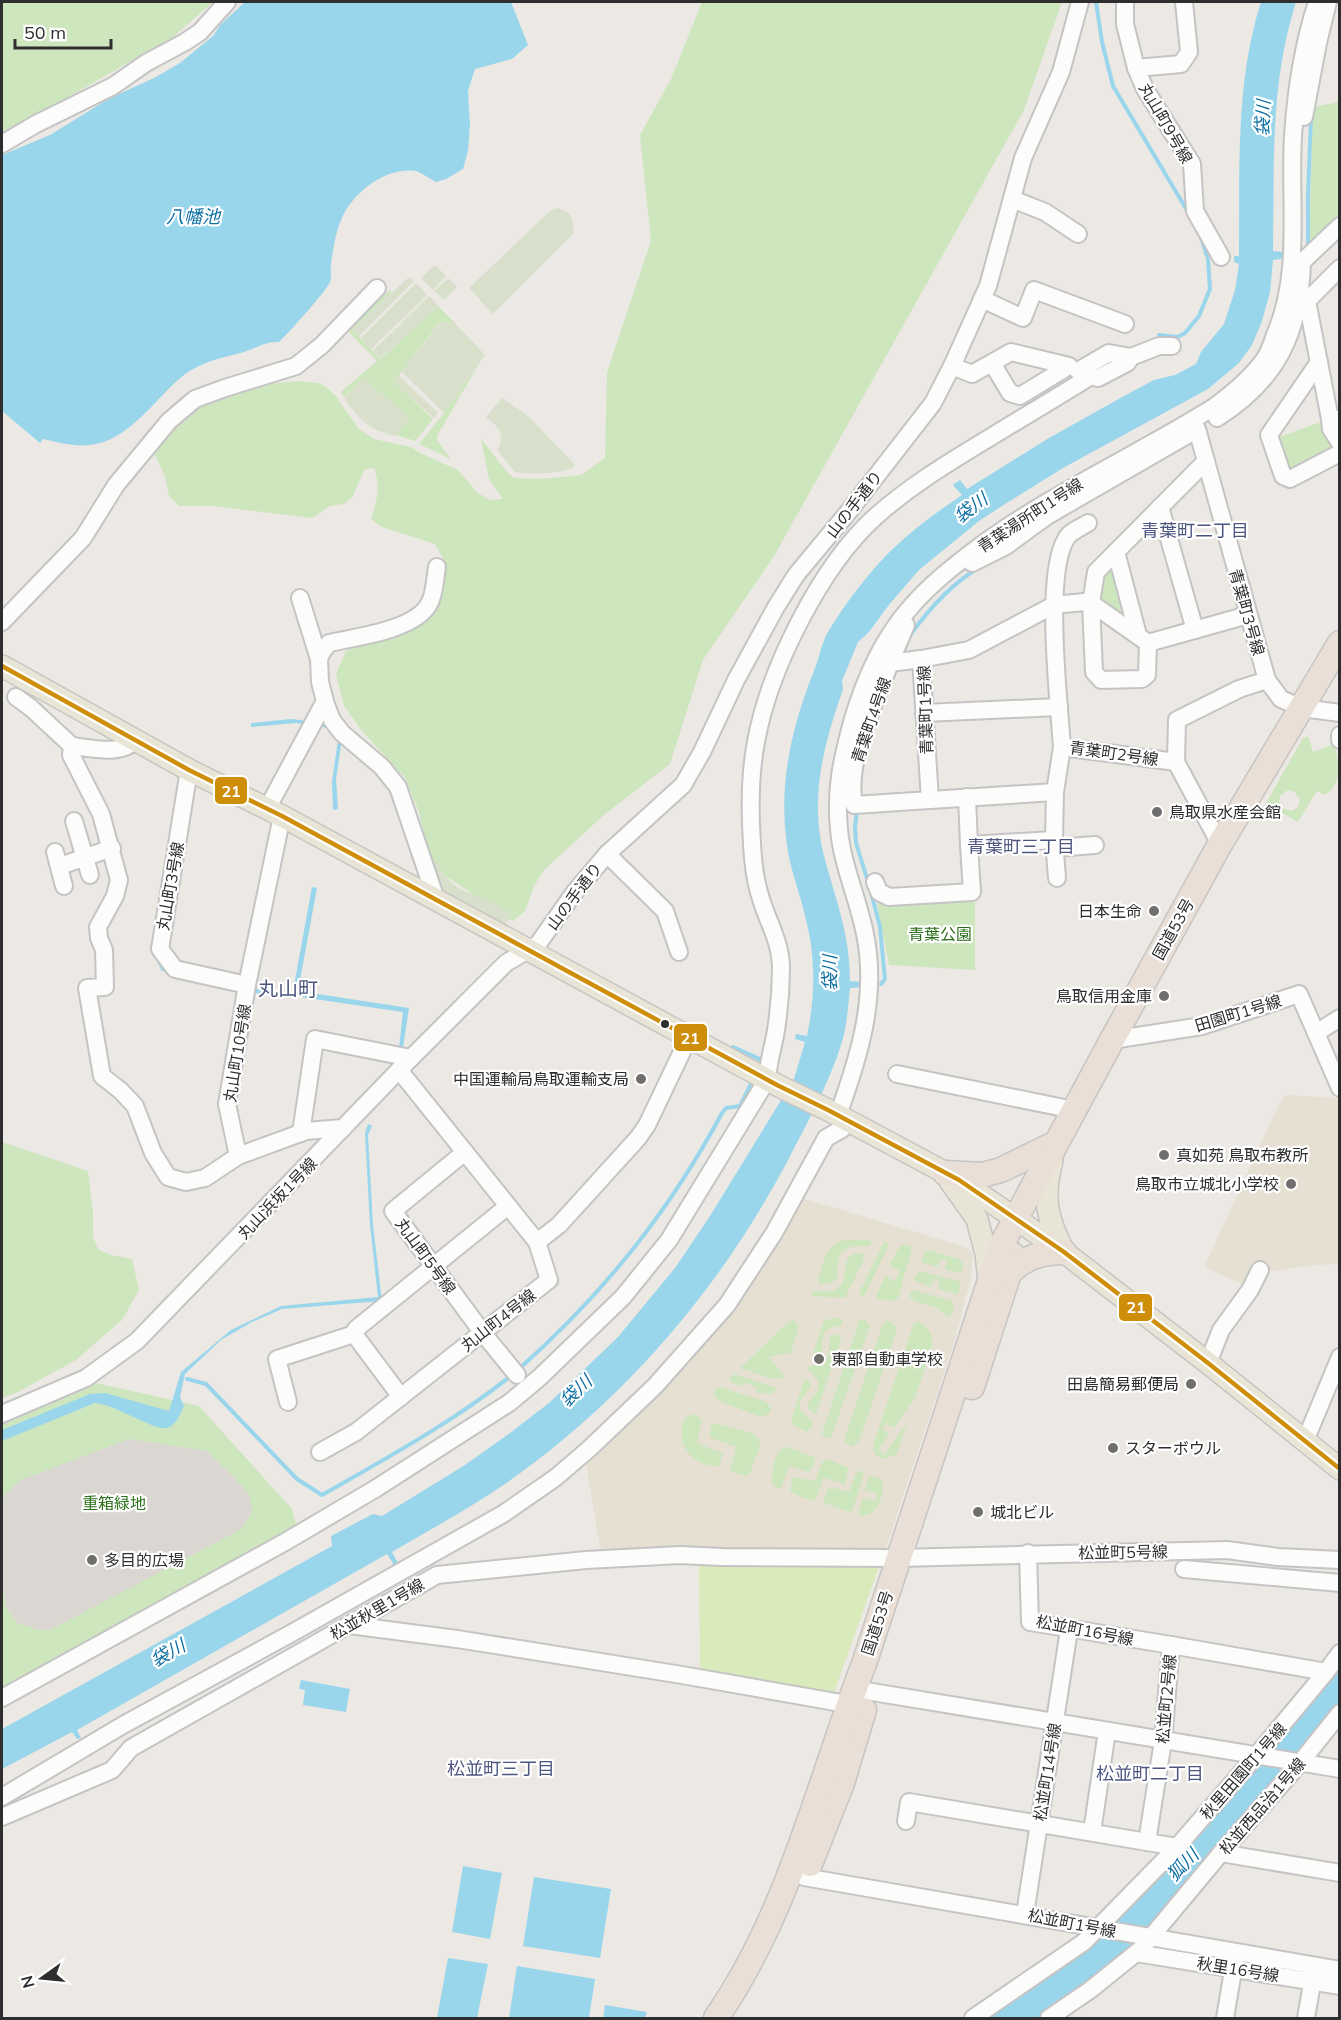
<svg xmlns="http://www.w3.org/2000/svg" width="1341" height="2020" font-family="Mulish,'Noto Sans JP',sans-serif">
  <rect width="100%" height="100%" fill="#ece8e4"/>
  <g fill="#e6e0d3">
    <path d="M1286,1095L1339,1098V1264L1315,1265L1274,1271L1259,1266L1246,1286L1204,1267L1279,1104Z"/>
    <path d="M802,1198L962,1246L968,1248L973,1254L971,1278L954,1342L886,1548L601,1554L586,1464L664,1389L742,1296Z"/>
  </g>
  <g fill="#cee6be" fill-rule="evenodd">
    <path d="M2,2H213L173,37L2,135Z"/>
    <path d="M702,2H1062L1024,110L774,556L703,660L670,764L605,814L544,870L534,886L525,911L513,921L489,910L466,889L432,868L419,812L405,778L362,731L344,706L336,674L346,651L380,636L404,629L441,579L443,558L435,544L382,527L371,519C377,502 381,486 374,468L364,470L353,496L344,504L330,506L312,518L212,506H179L169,496L165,476L153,451L174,426L194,408L258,385L299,381L318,383L325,386L335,395L358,428L374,439L411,447L420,453L458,470L478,493L490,500L503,499L489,479L481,439L507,472L514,478L540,479L581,475L605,458L607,372L651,241L640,135L671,79Z"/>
    <path d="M1339,102V223L1309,249L1313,107Z"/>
    <path d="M390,290L392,292L353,330L380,359L438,306L455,323L440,322L394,382L433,419L415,441L396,435L409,418L363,378L344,397L341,392L377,361L347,330Z"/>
    <path d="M480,362L438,434L437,440L451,459L419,444L444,413Z"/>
    <path d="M1326,420L1337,446L1292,474L1274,439Z"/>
    <path d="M1112,563L1131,622L1101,603L1098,596L1101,574Z"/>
    <path d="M1308,736L1313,752L1334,744C1340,761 1341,787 1325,795L1317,791L1298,822L1266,803L1303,738ZM1288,790L1295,792L1300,800L1298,807L1292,811L1282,808L1279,802L1280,796Z"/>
    <path d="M975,896V970L889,965L877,903Z"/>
    <path d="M2,1142L88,1171L93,1212V1237L98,1249L111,1255L132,1259L139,1290L122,1320L76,1360L18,1392L2,1398Z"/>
    <path d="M845,1240H870L872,1243L869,1246C855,1245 840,1246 838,1263C837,1268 838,1272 837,1278L831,1283L819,1284L818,1280C824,1262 824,1245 845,1240Z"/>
    <path d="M884,1242H887L889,1245L864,1296L861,1297L859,1293Z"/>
    <path d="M905,1244L911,1246L912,1249L898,1298L894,1301L878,1299L876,1297L885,1276L895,1281L900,1271L889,1266L899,1247Z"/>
    <path d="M928,1250L959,1259L964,1265L962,1271L957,1273L945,1269L947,1261L941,1259L937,1267L921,1262L925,1252Z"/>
    <path d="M856,1253H863L864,1259L845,1298L811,1296L812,1291C818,1291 825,1292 832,1291C853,1285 837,1258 856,1253Z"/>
    <path d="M919,1271L958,1281L961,1283L958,1294L938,1289L940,1280L934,1279L931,1287L915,1281L914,1279Z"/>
    <path d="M914,1290L952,1301L954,1303C954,1310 953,1315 947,1317C932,1300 925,1308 910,1298V1293Z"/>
    <path d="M836,1318L842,1319L843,1325L831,1328L824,1332L821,1355L812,1357L824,1320Z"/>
    <path d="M864,1319L870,1325L832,1436L828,1439L824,1437L822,1433L859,1321Z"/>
    <path d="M794,1320L798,1325V1330L791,1353L768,1357L784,1375L782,1378L773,1379L740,1368L787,1323Z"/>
    <path d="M886,1321L893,1323L897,1330L859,1441L852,1447L845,1442V1436L883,1324Z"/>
    <path d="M920,1322C930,1329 933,1334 932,1347L915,1398L894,1428L886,1423L882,1428L889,1434L879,1449L884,1455L907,1423L897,1454L885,1459L877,1456L873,1451L874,1442L914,1323Z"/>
    <path d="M838,1334L841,1337V1340L816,1414L809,1410L807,1405C813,1396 823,1389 816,1378C813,1373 809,1372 807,1367C832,1361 827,1360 830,1337Z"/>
    <path d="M734,1374L775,1387L778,1389L771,1394L756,1392L757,1387L745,1383L743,1386L731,1382L730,1378Z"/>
    <path d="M805,1378L810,1382L811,1387L800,1401V1409L814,1423L807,1432L793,1425L791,1420Z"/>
    <path d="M96,1383L199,1406L292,1509L296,1524L293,1533L2,1694V1425Z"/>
    <path d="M720,1387L767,1402L771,1409L770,1413L761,1417L721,1402C716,1399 712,1394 716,1388Z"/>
    <path d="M695,1414L702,1420L697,1443L723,1453L719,1466C692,1467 672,1442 686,1417Z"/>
    <path d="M716,1423L754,1434L759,1440L760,1447L750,1473L744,1476L730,1471L736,1447L709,1437L712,1424Z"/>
    <path d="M783,1447H788L816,1458L811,1470L808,1472L789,1466L782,1487L778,1489L773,1485C770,1474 774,1455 783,1447Z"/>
    <path d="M828,1459L849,1468L845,1484L824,1478L816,1498L812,1501L792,1493L790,1490L793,1477L815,1481L822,1462Z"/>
    <path d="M862,1470L864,1474L852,1511L849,1512L824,1503L823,1500L829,1487L849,1492L856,1473Z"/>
    <path d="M870,1475L882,1479C886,1494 877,1518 860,1515L858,1513L863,1498L875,1501L878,1494L864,1490Z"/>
  </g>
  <g fill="#d8e0cc">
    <path d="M557,208C572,212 573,218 574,233L493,314L469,288L550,211Z"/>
    <path d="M435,265L446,276L433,290L421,278Z"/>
    <path d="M409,277L414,281L359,336L353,330Z"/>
    <path d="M448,278L457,287L444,300L434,291Z"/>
    <path d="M416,283L427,295L371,349L361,338Z"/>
    <path d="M429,296L438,306L380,358L373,351Z"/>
    <path d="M441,322L455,323L485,355L444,413L402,372Z"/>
    <path d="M399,376L438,413L434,418L394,382Z"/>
    <path d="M363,378L409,418L395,436C368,429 360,421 344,398Z"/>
    <path d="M502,398L527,415L575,465C567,475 528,474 515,472L497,450C507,436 498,426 486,417Z"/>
    <path d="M438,862C452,901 487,890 512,915L504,926L442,889L431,864Z"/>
  </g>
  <path fill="#d9eabb" d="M881,1561L832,1698L700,1674L699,1565Z"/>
  <path fill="#dad6d2" d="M129,1439L207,1451L236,1479L249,1495L252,1508L250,1515L244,1526L232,1534L50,1630H39L17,1623L7,1608L2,1585V1501L5,1494L21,1480Z"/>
  <g fill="#99d6ec">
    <path d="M245,2H511L528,45L512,59L475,69L468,91L470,125L468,151L463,169L446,179L436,182C430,179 422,173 416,171C385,166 349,195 340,223C335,235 333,251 331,264C330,270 332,277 330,282C329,288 286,336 279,342C265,341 257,348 244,352C225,357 200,362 184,375C155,398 129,442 89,445C73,447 58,442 43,439L40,443L2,411V155L50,135L110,98L154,78L180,63L213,36L221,24Z"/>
    <path d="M1261,2H1296C1269,88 1275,163 1273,251L1282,252V259L1273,260L1270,292L1262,321L1252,345L1239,363L1208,389L1063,468L1005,504L979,521L919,570L888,606L869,632L858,642L842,681L843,689C824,745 809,796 824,856C836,901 850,934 850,981L863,982L862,987L850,988C848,1006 847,1025 842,1042C829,1084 807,1123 787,1162C724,1281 636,1387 527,1468C485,1500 438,1525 392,1552L398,1563L394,1565L387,1554L77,1730L81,1738L77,1739L72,1732L2,1769V1729L332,1546L331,1536L373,1514L382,1516L465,1465L510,1433L549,1403L618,1337L675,1268L710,1216L794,1079L805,1042L795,1039L796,1034L807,1036C815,998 816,958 806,920C801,895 790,870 787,845C778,783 792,726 815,668C819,658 821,647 825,638C836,616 864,579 881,561C905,535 934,514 962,495L953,485L960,480L967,489L1049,438L1124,396L1154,380L1175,375L1196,364L1201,352L1224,324L1235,290L1239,264L1234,262V256H1239C1240,171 1235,83 1261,2Z"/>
    <path d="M291,719L318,722L322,719L324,723L331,725L342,739L336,779L338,809L333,810L332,782L338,740L329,728L296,723L251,727V723Z"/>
    <path d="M312,887L317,888L298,991L409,1008L403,1048H399L403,1012L294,996L266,995L252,992L253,988L266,991H293Z"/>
    <path d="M368,1124L372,1126L368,1135L373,1225L382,1301L282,1309L252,1322L221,1340L185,1374L180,1397L184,1406C180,1414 176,1426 167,1428C154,1431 115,1404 95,1403L2,1441V1430L90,1394L105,1393L169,1411L181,1372L231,1330L281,1306L378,1297L370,1225L365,1133Z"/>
    <path d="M1339,1664V1701L1247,1813L1165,1905L1139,1940L1072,1995L1038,2018H980L1108,1925L1140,1898L1177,1858Z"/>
    <path d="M301,1680L350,1689L346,1712L303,1705L305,1690L299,1689Z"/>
    <path d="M463,1866L502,1873L490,1939L452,1932Z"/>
    <path d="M534,1877L611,1889L600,1958L523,1946Z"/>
    <path d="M448,1958L488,1964L477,2018H437Z"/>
    <path d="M517,1966L595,1979L589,2018H509Z"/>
    <path d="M605,2005L647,2012L645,2018H603Z"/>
  </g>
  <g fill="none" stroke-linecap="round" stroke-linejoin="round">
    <g stroke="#99d6ec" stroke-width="4">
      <path d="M1096,2L1102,42L1113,86L1188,212"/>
      <path d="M1201,237L1207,256"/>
      <path d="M1308,250V196L1311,117"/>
      <path d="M1159,335L1178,337L1185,333L1199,316L1210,289L1208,259"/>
      <path d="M911,634C929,609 952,584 978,568"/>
      <path d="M857,811L855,827L856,843L869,885"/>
      <path d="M871,892L880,927L885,979L881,984"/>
      <path d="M158,959L163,969"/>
      <path d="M733,1047L764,1061"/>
      <path d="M520,1368C604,1293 669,1212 722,1113L726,1108L740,1106L751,1084"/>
      <path d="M187,1379L206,1384L297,1479L322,1495C387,1458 453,1422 512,1375"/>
    </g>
    <g stroke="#c5c4c5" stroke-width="20">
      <g id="minor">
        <path d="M1125,2V24L1136,68L1145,89L1192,164L1195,211L1221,257"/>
        <path d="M1136,68L1181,64L1189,52L1184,2"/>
        <path d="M1304,117L1318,43L1328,2"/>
        <path d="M2,144L36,124L113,86L146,63L185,42L200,32L227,2"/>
        <path d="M1012,199L1045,212L1078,234"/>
        <path d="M1302,262L1340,226"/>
        <path d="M1340,268L1307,301L1330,419H1340"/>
        <path d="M982,299L1023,318L1034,290L1125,324"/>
        <path d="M1319,362L1269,435L1283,476L1290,479L1340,453"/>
        <path d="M952,366L972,374L1011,352L1069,366L1020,396L1010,393L992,363"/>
        <path d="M1078,371L1109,353L1131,357"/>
        <path d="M1083,374L1098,378L1127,363L1131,357L1159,346H1172"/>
        <path d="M1217,418C1277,380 1300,333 1302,262"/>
        <path d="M1330,419L1331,429L1340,443"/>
        <path d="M1197,429L1267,680L1281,699L1302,708L1340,713"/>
        <path d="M1160,507L1195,630"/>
        <path d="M1088,523C1080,528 1070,531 1066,539C1044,574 1059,703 1062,747L1176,762L1220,844"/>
        <path d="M1116,552L1138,635"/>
        <path d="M972,563L1006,546L1047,516L1189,434"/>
        <path d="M300,598L319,659L320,682L326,705L332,720L342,733L382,767L398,787L437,902"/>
        <path d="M2,622L83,538L116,485L169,421L195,399L225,388L296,366L322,345L377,288"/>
        <path d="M1148,643L1147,675L1142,679L1101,680L1094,672L1091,603L1096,572L1206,461"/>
        <path d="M319,659L322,652L329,643C356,637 415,630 429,604C435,594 435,578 437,567"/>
        <path d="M921,659L890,663C875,704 845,760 854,805L930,800"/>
        <path d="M882,668L886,664L890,663L906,625"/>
        <path d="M16,697L31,708L72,746"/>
        <path d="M924,713L1059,707"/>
        <path d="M1340,735V740"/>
        <path d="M135,740C122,756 91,748 72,746L71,755L101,814L119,880L115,896L98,927L99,938L104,950L105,987L87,988L102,1076L121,1091L135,1106L153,1153L168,1177L186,1182L205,1178L238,1156L306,1131L343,1128"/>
        <path d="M1062,747L1055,792L930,800L921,659L969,650L1054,605L1084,602L1091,603L1148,643L1248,615"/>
        <path d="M1176,762L1177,720L1239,689L1267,680"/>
        <path d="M189,770L160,949L175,969L247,985L282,816"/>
        <path d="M967,797L969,845L1054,840L1055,792"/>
        <path d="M267,809L325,701"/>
        <path d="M74,821L90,875"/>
        <path d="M1054,840L1057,878"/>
        <path d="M1055,848L1095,845"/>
        <path d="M55,852L64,886"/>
        <path d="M607,854L665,911L679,952"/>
        <path d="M60,866L112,848"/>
        <path d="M875,882L879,892L889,897L972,892L969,845"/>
        <path d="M1316,1033L1340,1018"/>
        <path d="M1112,1040L1202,1026L1299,994L1340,1088"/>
        <path d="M897,1074L1074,1110"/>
        <path d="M838,1115C859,1057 878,997 865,934C858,898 842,865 839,829C835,788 842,760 852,722C864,681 881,641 909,609C930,584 955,565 980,546C1054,492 1137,455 1214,407C1233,393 1250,379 1264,360C1269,353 1272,344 1275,335C1302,272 1289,203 1293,136C1296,90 1303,45 1317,2"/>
        <path d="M301,1133L315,1039L411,1058"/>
        <path d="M465,1152L393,1211L482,1332L517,1375"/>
        <path d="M238,1156L227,1104L247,985"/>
        <path d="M537,1242L559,1225L638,1138L647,1125L689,1037"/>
        <path d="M1208,1363L1221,1330L1250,1290L1260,1270"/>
        <path d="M401,1397L354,1334L356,1329L508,1206"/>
        <path d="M288,1402L277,1359L354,1334"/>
        <path d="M2,1414L86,1378L137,1341L399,1070L506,963L538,944L574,893L607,854L683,785L702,752L736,680L776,607L796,575L850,510L933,403L952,366L988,286L1023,158L1061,72L1080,2"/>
        <path d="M1305,1441L1340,1357"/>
        <path d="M320,1452L356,1432L549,1280L537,1242L399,1070"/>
        <path d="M1028,1553L1030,1622L1171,1645"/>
        <path d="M1184,1569L1340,1583"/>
        <path d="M349,1625L457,1639L682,1675L858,1706"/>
        <path d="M854,1689L1340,1769"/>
        <path d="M2,1698L285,1542L375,1489L509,1403L539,1378L623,1297L669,1240L767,1080C768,1064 772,1051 775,1036C779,1013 781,991 781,968C781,943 768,922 761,899C753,875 752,848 751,823C750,796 751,768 756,742C769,669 821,566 875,517C912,484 953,460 994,435C1027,415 1059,396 1091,376"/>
        <path d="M2,1797L123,1725L290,1634L503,1514L555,1478L589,1449L655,1386L727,1305L774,1233L826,1138L842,1129L846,1120"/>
        <path d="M2,1817L112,1770L131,1748L437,1575L586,1560L680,1555L722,1557L897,1558L1227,1550L1278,1557L1340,1560"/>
        <path d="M906,1821L909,1802L1147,1842"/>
        <path d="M1092,1832L1107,1731"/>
        <path d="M1177,1847L1147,1842L1163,1741L1171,1645L1326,1672"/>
        <path d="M1221,1853L1340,1873"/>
        <path d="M804,1877L1340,1970"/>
        <path d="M1025,1914L1069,1630"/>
        <path d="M1136,1953L1340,1986"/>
        <path d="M973,2018L1084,1942L1177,1847L1256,1756L1326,1672L1340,1653"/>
        <path d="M1049,2018L1090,1990L1141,1949L1221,1853L1300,1763L1340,1713"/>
        <path d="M1225,2018L1235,1959"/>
        <path d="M1306,2018L1314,1972"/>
      </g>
    </g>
    <g stroke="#c6c5c4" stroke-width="24">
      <g id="major">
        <path d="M2,666L189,770L282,816L777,1085L828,1110L959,1180L1016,1219L1064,1252L1208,1363L1340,1469"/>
        <path d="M1052,1161C1042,1199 1047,1218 1064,1252"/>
        <path d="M950,1181L977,1219L986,1254L989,1281"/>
      </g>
    </g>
    <g stroke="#c6c5c4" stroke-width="27">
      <g id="highway">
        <path d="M945,1173L982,1175L1001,1170L1056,1143"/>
        <path d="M1009,1273C1026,1257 1041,1252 1064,1252"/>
        <path d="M972,1387L1009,1273L1012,1254"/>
        <path d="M810,1864L842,1783L864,1710"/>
        <path d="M716,2018C790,1911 819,1781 865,1661L1002,1244L1112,1040L1220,844L1340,643"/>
      </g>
    </g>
    <use href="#minor" stroke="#fcfcfb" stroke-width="16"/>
    <use href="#major" stroke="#e8e4d6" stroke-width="21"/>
    <use href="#highway" stroke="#eadfd6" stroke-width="24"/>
    <g stroke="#fff" stroke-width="9">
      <path id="bus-1" d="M2,666L189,770L282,816L777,1085L828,1110L959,1180L1016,1219L1064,1252L1208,1363L1340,1469"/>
    </g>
    <use href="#bus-1" stroke="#cf8e09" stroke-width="4.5"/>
  </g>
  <g fill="#706f6e" stroke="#fff" stroke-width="2">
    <circle cx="1157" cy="812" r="6"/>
    <circle cx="1154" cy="911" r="6"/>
    <circle cx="1164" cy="996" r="6"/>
    <circle cx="641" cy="1079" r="6"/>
    <circle cx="1164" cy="1155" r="6"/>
    <circle cx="1291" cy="1184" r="6"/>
    <circle cx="819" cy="1359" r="6"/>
    <circle cx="1191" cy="1384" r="6"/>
    <circle cx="1113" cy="1448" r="6"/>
    <circle cx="978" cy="1512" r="6"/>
    <circle cx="92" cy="1560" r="6"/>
  </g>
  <circle fill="#2e2e2e" stroke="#fff" stroke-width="2" cx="665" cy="1024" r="5"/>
  <g text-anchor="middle" stroke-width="4.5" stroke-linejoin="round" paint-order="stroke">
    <g font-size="16" fill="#2e2e2e" stroke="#fff">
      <text transform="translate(1166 123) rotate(60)" y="6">丸山町9号線</text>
      <text transform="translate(854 504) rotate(-52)" y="6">山の手通り</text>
      <text transform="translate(1030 515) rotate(-33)" y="6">青葉湯所町1号線</text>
      <text transform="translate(1247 612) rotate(74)" y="6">青葉町3号線</text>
      <text transform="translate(925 710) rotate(-92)" y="6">青葉町1号線</text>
      <text transform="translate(871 720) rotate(-71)" y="6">青葉町4号線</text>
      <text transform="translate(1114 753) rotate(8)" y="6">青葉町2号線</text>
      <text transform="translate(170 886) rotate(-80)" y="6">丸山町3号線</text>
      <text transform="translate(574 896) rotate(-53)" y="6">山の手通り</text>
      <text transform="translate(1173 929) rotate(-61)" y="6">国道53号</text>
      <text transform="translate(1238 1013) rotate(-17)" y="6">田園町1号線</text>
      <text transform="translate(237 1053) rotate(-81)" y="6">丸山町10号線</text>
      <text transform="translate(277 1198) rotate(-46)" y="6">丸山浜坂1号線</text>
      <text transform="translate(426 1256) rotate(54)" y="6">丸山町5号線</text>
      <text transform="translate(498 1320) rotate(-38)" y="6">丸山町4号線</text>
      <text transform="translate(1123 1552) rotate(-1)" y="6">松並町5号線</text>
      <text transform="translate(377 1609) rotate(-30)" y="6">松並秋里1号線</text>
      <text transform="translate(877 1623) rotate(-72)" y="6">国道53号</text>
      <text transform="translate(1085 1630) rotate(11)" y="6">松並町16号線</text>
      <text transform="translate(1166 1699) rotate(-85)" y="6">松並町2号線</text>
      <text transform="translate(1243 1771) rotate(-49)" y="6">秋里田園町1号線</text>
      <text transform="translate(1047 1772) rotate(-81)" y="6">松並町14号線</text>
      <text transform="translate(1262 1806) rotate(-49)" y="6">松並西品治1号線</text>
      <text transform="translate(1072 1923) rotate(11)" y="6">松並町1号線</text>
      <text transform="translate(1238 1969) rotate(9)" y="6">秋里16号線</text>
    </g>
    <g font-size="16" fill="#2e2e2e" stroke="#fff" text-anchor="start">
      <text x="1169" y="818">鳥取県水産会館</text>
      <text x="1142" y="917" text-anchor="end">日本生命</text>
      <text x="1152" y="1002" text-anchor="end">鳥取信用金庫</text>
      <text x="629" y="1085" text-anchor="end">中国運輸局鳥取運輸支局</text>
      <text x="1176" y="1161">真如苑 鳥取布教所</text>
      <text x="1279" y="1190" text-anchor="end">鳥取市立城北小学校</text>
      <text x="831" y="1365">東部自動車学校</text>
      <text x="1179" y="1390" text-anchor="end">田島簡易郵便局</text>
      <text x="1125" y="1454">スターボウル</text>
      <text x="990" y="1518">城北ビル</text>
      <text x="104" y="1566">多目的広場</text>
    </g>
    <g font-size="16" fill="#2c6e1b" stroke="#fff">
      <text x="940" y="940">青葉公園</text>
      <text x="114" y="1509">重箱緑地</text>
    </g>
    <g font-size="18" font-style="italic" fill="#0d6fa3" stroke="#fff">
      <text transform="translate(1263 118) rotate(-87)" y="6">袋川</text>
      <text x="193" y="223">八幡池</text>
      <text transform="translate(971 508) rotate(-36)" y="6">袋川</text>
      <text transform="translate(830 973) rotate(-90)" y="6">袋川</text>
      <text transform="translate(576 1391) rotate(-43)" y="6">袋川</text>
      <text transform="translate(168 1653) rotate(-29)" y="6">袋川</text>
      <text transform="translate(1183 1865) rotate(-46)" y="6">狐川</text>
    </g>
    <g font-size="18" fill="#4d5680" stroke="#fff">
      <text x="1195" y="537">青葉町二丁目</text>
      <text x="1021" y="853">青葉町三丁目</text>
      <text x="501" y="1775">松並町三丁目</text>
      <text x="1150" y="1780">松並町二丁目</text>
    </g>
    <g font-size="20" fill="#4d5680" stroke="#fff">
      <text x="288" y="996">丸山町</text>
    </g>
  </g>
  <g stroke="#fff" stroke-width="2">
    <rect x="214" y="776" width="34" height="29" rx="6" fill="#cf8e09"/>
    <rect x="673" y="1023" width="35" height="29" rx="6" fill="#cf8e09"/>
    <rect x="1118" y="1293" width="35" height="29" rx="6" fill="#cf8e09"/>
  </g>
  <g font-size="16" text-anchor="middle" font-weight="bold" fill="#fff">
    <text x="231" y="797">21</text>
    <text x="690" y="1044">21</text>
    <text x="1136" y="1313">21</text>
  </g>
  <rect width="1341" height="2020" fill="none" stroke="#2e2e2e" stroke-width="6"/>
  <g transform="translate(42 1978) rotate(255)" stroke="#ffffff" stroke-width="4.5" paint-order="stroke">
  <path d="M0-4.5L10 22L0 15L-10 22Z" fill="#2e2e2e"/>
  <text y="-9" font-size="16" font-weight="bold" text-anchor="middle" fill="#2e2e2e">N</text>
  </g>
  <path d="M15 39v9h96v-9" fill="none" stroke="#2e2e2e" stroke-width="3"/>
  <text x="24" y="39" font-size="18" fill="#2e2e2e" stroke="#ffffff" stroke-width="4.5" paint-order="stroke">50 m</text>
</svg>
